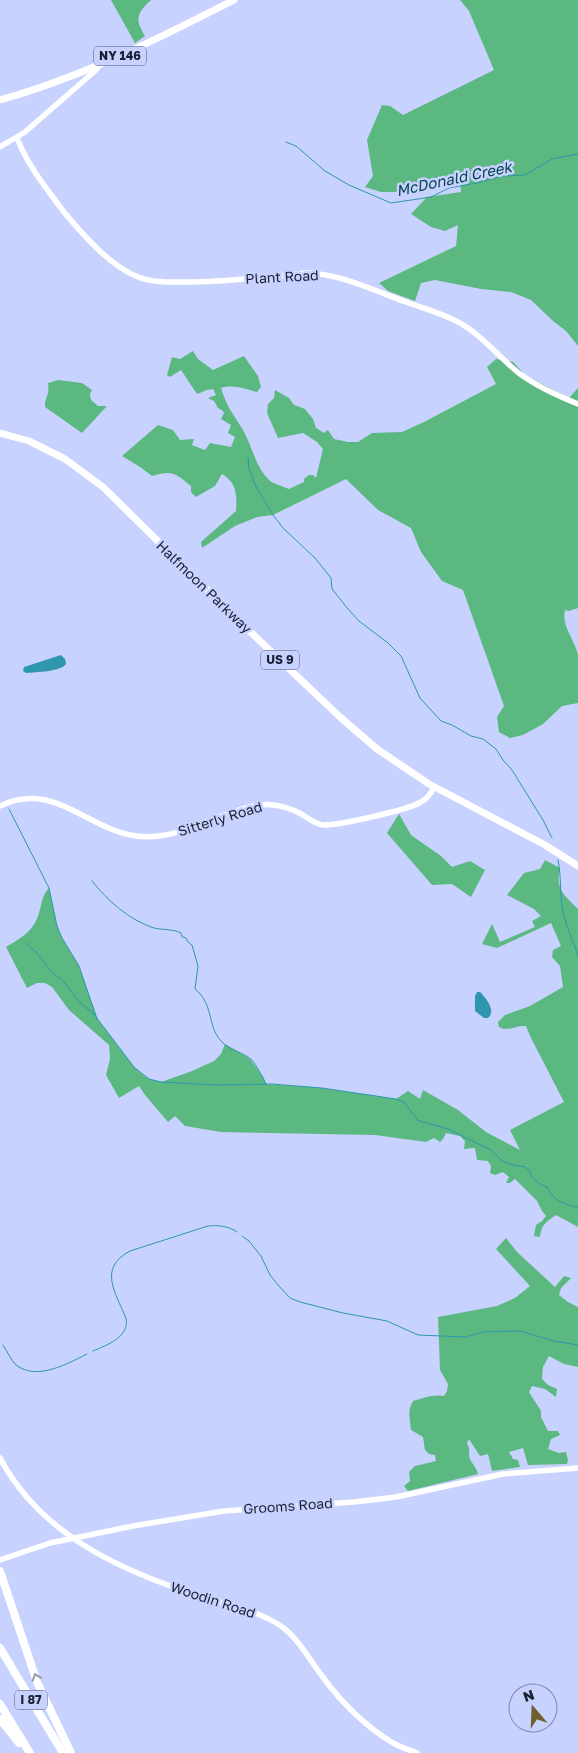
<svg xmlns="http://www.w3.org/2000/svg" width="578" height="1753" font-family="'Golos Text',sans-serif">
  <rect width="100%" height="100%" fill="#c8d2fe"/>
  <g fill="#5bb880">
    <path d="M111,0H151C136,14 135,19 145,36L135,43Z"/>
    <path d="M460,0H578V346L566,331L553,321L531,300L511,292L481,289L435,280L421,283L415,301L388,291L379,283L456,246L458,225L445,231L431,227L411,214L427,197L461,192L460,177L412,192H381L365,187L373,176L367,140L382,105L390,106L403,115L494,70L469,11Z"/>
    <path d="M193,351L198,359L213,370L244,356L258,376L261,387L257,392C245,389 233,384 221,388C227,408 233,413 243,430C252,446 255,465 268,479C272,484 283,486 289,489L304,482V479L309,475H313L316,478L323,449L317,442L303,433L278,438L267,413L268,404L274,398L275,390L289,398L294,405L305,409L313,419L316,428L324,433L328,430L334,439L348,442H358L372,433L402,432L424,422L496,384L487,367L496,359L513,362L525,375L569,398L578,388V608L569,611L565,610C561,626 575,640 578,655C578,669 578,689 578,703L562,706L543,724L523,735L510,738L499,732L497,717L504,706L463,590L442,581L421,552L411,528L378,510L346,479L273,515L257,517L235,526L202,548L201,542L236,511C237,495 237,483 222,474L215,486L196,497L191,492V486C175,473 172,470 152,476L140,467L122,456L158,425L173,430L180,440L194,439L192,445L205,450L210,443L231,447L235,437L228,433L231,425L221,419L224,413L223,411L218,408L214,401L208,398L216,395L213,389L207,390L197,394L181,370L170,377L167,375L172,357L180,359Z"/>
    <path d="M58,380L82,383L92,390L90,394L91,400L98,406H107L82,433L45,407C45,396 50,396 48,383Z"/>
    <path d="M399,814L411,835L441,856L452,867L470,861L485,870L471,897L452,884L432,885L387,833Z"/>
    <path d="M545,860L560,868C555,889 564,895 578,909V1227L556,1215C547,1221 541,1225 540,1237L534,1236L536,1225L542,1221L546,1216L542,1211L537,1201L515,1179L510,1183H506L509,1177L503,1172L495,1175L490,1173L491,1166L488,1161L477,1160L475,1148L464,1149L465,1141L460,1136L446,1133L443,1139L440,1142L434,1138L426,1142L375,1135L221,1132L185,1126L175,1116L168,1122L145,1095L139,1086L119,1098L106,1075L110,1059L109,1045L69,1010L52,987L45,983H37L27,988L6,947C18,940 30,933 36,921C42,909 40,897 49,888L57,926L62,938L79,966L98,1020L134,1067L143,1075L149,1079L161,1082L192,1071L214,1061L221,1054L225,1044L250,1059L263,1077L266,1084L322,1088L396,1099L408,1091L420,1099L423,1090L458,1110L486,1132L520,1150L510,1130L564,1102L531,1038L526,1026C516,1025 508,1032 499,1027L498,1022L505,1015L530,1006L563,987L560,966L552,957L553,950L561,946L551,923L497,948L482,944L492,924L500,942L535,927L532,921L541,916L534,909L507,895L524,873L540,869Z"/>
    <path d="M506,1238L517,1252L555,1287L564,1276L571,1278L561,1288L559,1295L568,1302L578,1307V1367L564,1364L549,1356L543,1367L542,1379L548,1385L557,1389L556,1397L545,1389L532,1386L529,1392L541,1411V1417L548,1431H558L560,1435L551,1439L548,1449L559,1453L566,1452L568,1460L567,1464L528,1465L523,1448L509,1452L513,1459L518,1460L520,1467L492,1471L488,1454L480,1456L469,1439L467,1443C471,1451 468,1453 470,1459C472,1464 477,1468 478,1474L408,1491L404,1486L410,1481L409,1472L415,1466L436,1461L435,1455L429,1454L425,1450L423,1437L411,1430C410,1418 407,1411 413,1401C423,1398 434,1394 444,1396L447,1391L448,1384L440,1370L438,1317L497,1306L515,1298L530,1286L496,1249Z"/>
  </g>
  <g fill="#2e97ad">
    <path d="M61,655L65,659L66,664C60,672 36,672 26,673L23,671L24,667Z"/>
    <path d="M477,992H480C487,999 496,1011 488,1018H484L475,1011V996Z"/>
  </g>
  <g fill="none" stroke-linecap="round" stroke-linejoin="round">
    <g stroke="#2e97ad" stroke-width="1">
      <path d="M286,142L296,146L325,171L349,185L391,203L431,197L449,188L477,183L502,176L525,175L552,159L578,154"/>
      <path d="M248,457L249,469L255,485L273,515L283,528L315,558L331,578L332,589L348,609L359,621L388,643L401,656L420,698L441,721L452,725L471,736L483,739L496,749L503,760L512,770L543,820L552,838"/>
      <path d="M9,809L49,888L57,926L62,938L79,966L97,1019"/>
      <path d="M558,860C562,879 559,897 564,916C567,930 575,943 578,957"/>
      <path d="M92,881C108,901 129,920 154,928C163,930 174,929 181,933L182,937L186,938L188,942L192,945L198,966L195,989C214,1004 207,1026 221,1041C229,1050 243,1052 252,1060C255,1063 264,1079 266,1084"/>
      <path d="M26,943L36,952L51,971L64,982L79,1002L93,1013L134,1067L149,1079L161,1082L218,1085L272,1084L322,1088L396,1099L405,1103L417,1120L448,1129L491,1150L501,1160L509,1164L525,1167L529,1170L532,1177L540,1184L547,1187C554,1202 564,1203 578,1208"/>
      <path d="M242,1236L249,1241L261,1256L270,1275L278,1285L290,1298L300,1302L343,1313L387,1321L418,1335L466,1337L483,1332L520,1331L554,1341L578,1345"/>
      <path d="M3,1345C7,1351 11,1360 16,1365C37,1381 67,1364 87,1354"/>
      <path d="M93,1351C107,1345 130,1337 126,1318C115,1292 98,1268 130,1251L208,1226C218,1225 229,1226 237,1232"/>
    </g>
    <g stroke="#fff" stroke-width="5.5">
      <path d="M17,138C28,166 46,188 64,212C83,235 110,266 138,277C154,283 171,282 188,282C227,282 267,277 306,273C343,274 374,291 409,303C429,310 450,316 468,328C487,341 502,360 520,374C538,387 558,396 578,404"/>
      <path d="M0,147L25,132L96,70L99,65"/>
      <path d="M0,806C54,780 86,829 136,836C181,842 217,811 260,805C276,803 289,807 303,815C309,819 316,824 323,825C336,826 407,810 419,803C426,800 431,794 434,787"/>
      <path d="M0,1458C41,1535 121,1571 200,1596C227,1605 257,1610 281,1626C298,1638 309,1659 322,1676C341,1702 365,1726 393,1743C400,1747 409,1750 417,1753"/>
      <path d="M0,1560L50,1543L133,1526L224,1511L354,1502L396,1497L503,1474L578,1468"/>
    </g>
    <g stroke="#fff" stroke-width="7">
      <path d="M0,100C82,77 158,39 234,0"/>
      <path d="M0,433L29,441L65,459L103,487L240,622L340,717L377,749L429,784L545,845L578,866"/>
    </g>
    <g stroke="#fff" stroke-width="8">
      <path d="M0,1571L37,1682L71,1753"/>
      <path d="M0,1648L63,1753"/>
      <path d="M0,1704L30,1753"/>
      <path d="M0,1719L19,1743"/>
    </g>
  </g>
  <defs><path id="oneway-chevron" d="M-2-3.5L2.5 0L-2 3.5" fill="none" stroke-width="1.6" stroke-linecap="round" stroke-linejoin="round" transform="scale(1.25)"/></defs>
  <use stroke="#999ba4" href="#oneway-chevron" transform="translate(36 1677) rotate(-109)"/>
  <g text-anchor="middle" stroke-width="5" stroke-linejoin="round" paint-order="stroke">
    <g fill="#c8d2fe" stroke="#505571" stroke-width="1">
      <rect x="94" y="46.5" width="52" height="19" rx="4"/>
      <rect x="261" y="650.5" width="38" height="19" rx="4"/>
      <rect x="15" y="1690.5" width="32" height="19" rx="4"/>
    </g>
    <g font-size="12" font-weight="bold" fill="#1c2034">
      <text x="120" y="60">NY 146</text>
      <text x="280" y="664">US 9</text>
      <text x="31" y="1704">I 87</text>
    </g>
    <g font-size="14" fill="#1c2034" stroke="#c8d2fe">
      <text transform="translate(282 277) rotate(-3)" y="5">Plant Road</text>
      <text transform="translate(204 587) rotate(44)" y="5">Halfmoon Parkway</text>
      <text transform="translate(220 819) rotate(-17)" y="5">Sitterly Road</text>
      <text transform="translate(288 1506) rotate(-4)" y="5">Grooms Road</text>
      <text transform="translate(213 1600) rotate(18)" y="5">Woodin Road</text>
    </g>
    <g font-size="15" font-style="italic" fill="#084652" stroke="#c8d2fe">
      <text transform="translate(454 179) rotate(-12)" y="5">McDonald Creek</text>
    </g>
  </g>
  <g transform="translate(533 1708) rotate(341)"><circle r="24" fill="#c8d2fe" stroke="#838bad"/>
  <path d="M0-4L9 19L0 12L-9 19Z" fill="#6d602d"/>
  <text y="-8" font-size="14" font-weight="bold" text-anchor="middle" fill="#1c2034">N</text>
  </g>
</svg>
